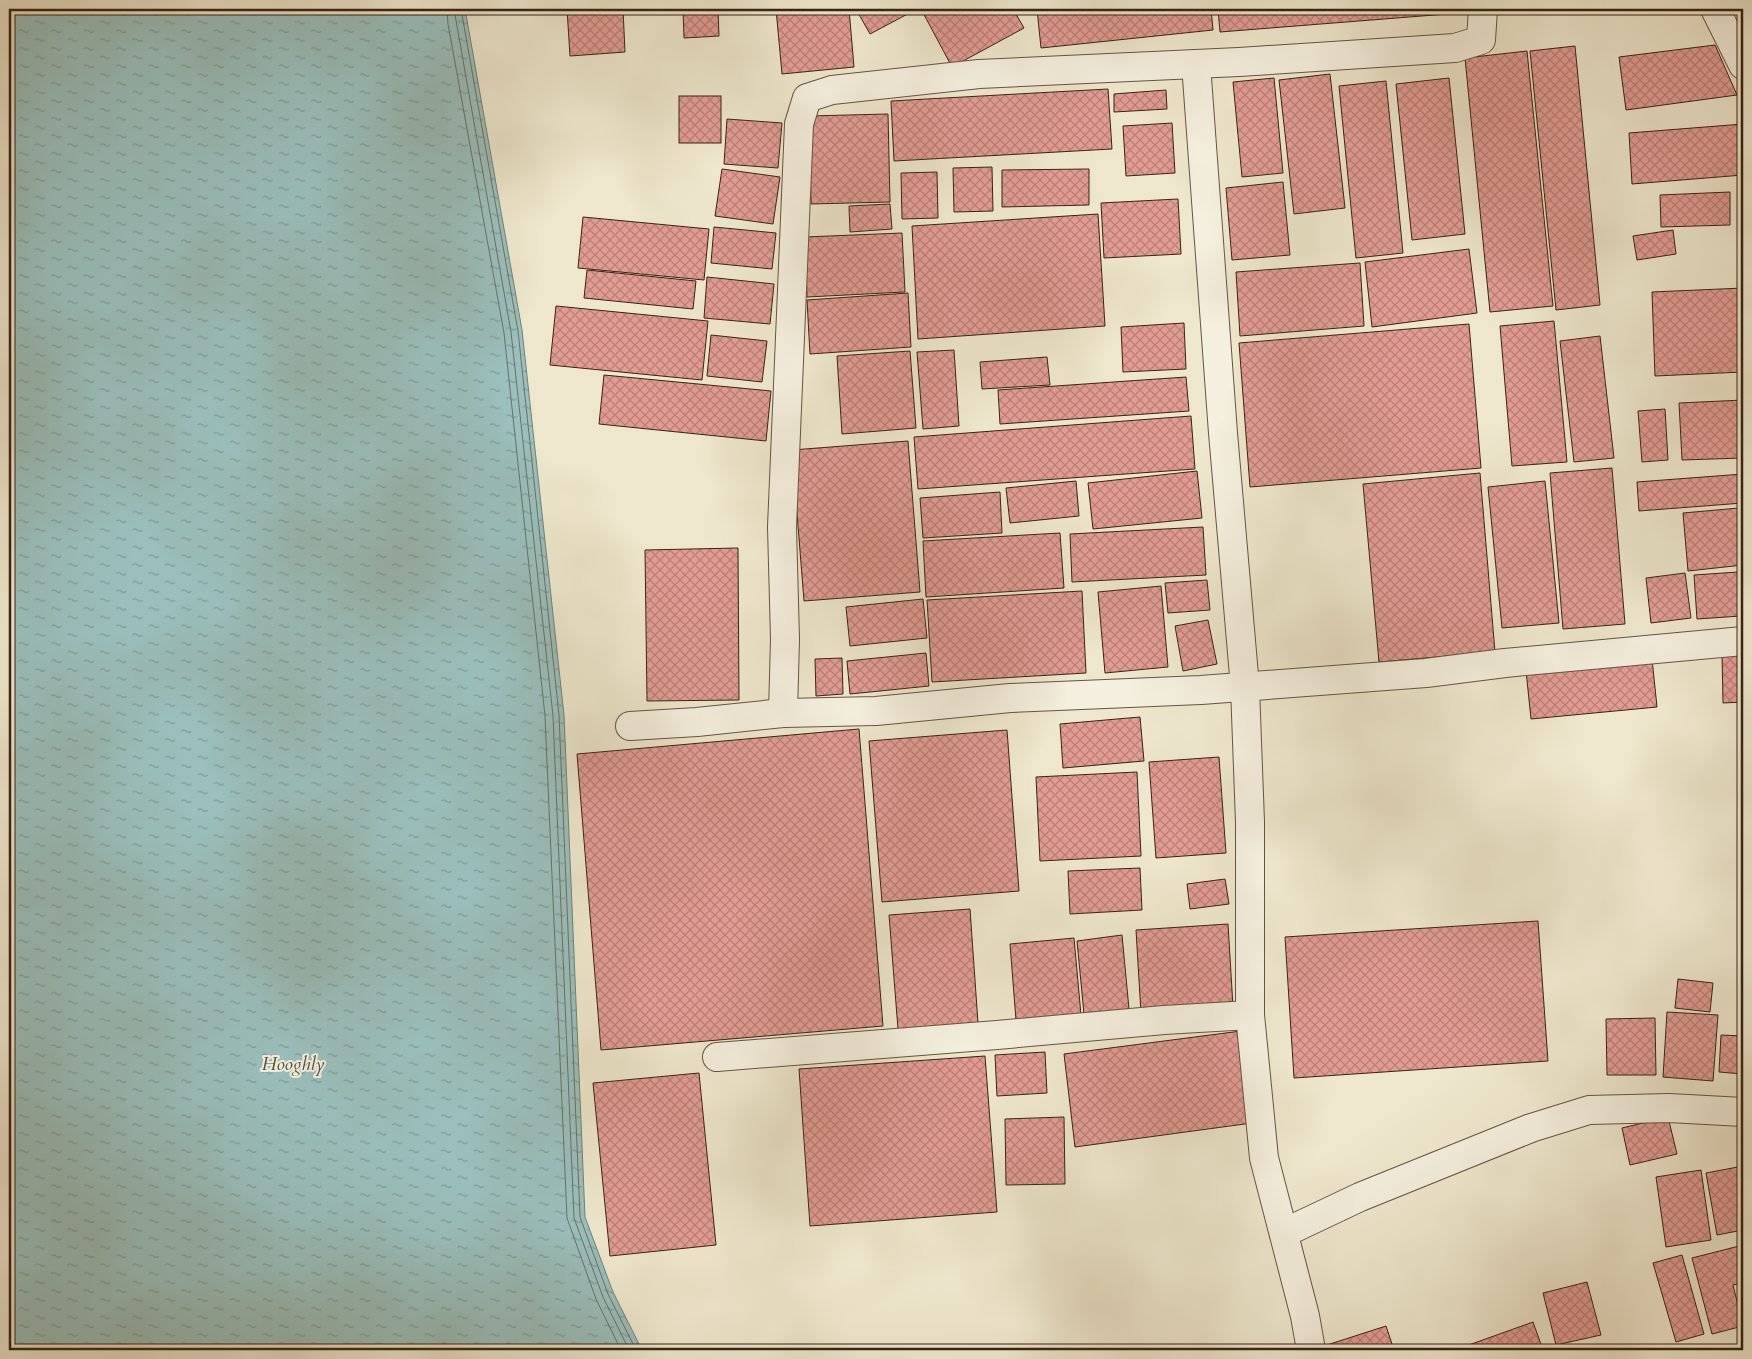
<svg xmlns="http://www.w3.org/2000/svg" width="1752" height="1359" font-family="Cardo,serif">
  <defs>
    <pattern id="water-ripples" width="26" height="14" patternUnits="userSpaceOnUse" patternTransform="scale(1.25)"><rect width="26" height="14" fill="#9abfbc"/><path d="M2 4q2-2 4 0t4 0M15 11q2-2 4 0t4 0" fill="none" stroke="#7e9b98"/></pattern>
    <pattern id="building-cross-hatch" width="8" height="8" patternUnits="userSpaceOnUse" patternTransform="scale(1.25)"><rect width="8" height="8" fill="#e39c94"/><path d="M0 0l8 8M0 8l8-8" fill="none" stroke="#b97f78"/></pattern>
  </defs>
  <rect width="100%" height="100%" fill="#eee7cd"/>
  <filter id="stains"><feTurbulence type="fractalNoise" baseFrequency=".004" numOctaves="4"/><feColorMatrix values="0 0 0 0 .2 0 0 0 0 .09 0 0 0 0 .02 0 0 0 .5 -.17"/></filter>
  <radialGradient id="worn" r=".72"><stop offset=".6" stop-color="#630" stop-opacity="0"/><stop offset="1" stop-color="#630" stop-opacity=".3"/></radialGradient>
  <path fill="url(#water-ripples)" stroke="#728178" d="M9,9H465L522,330L564,715L585,1217L613,1292L642,1350H9Z"/>
  <g fill="none" stroke-linecap="round" stroke-linejoin="round">
    <g stroke="#687168" stroke-width="1">
      <path d="M447,9L448,24L504,333L545,716L567,1218L596,1299L621,1350"/>
      <path d="M454,9L511,332L553,716L574,1218L603,1297L629,1350"/>
      <path d="M461,9L518,331L559,715L580,1217L608,1294L636,1350"/>
    </g>
  </g>
  <g fill="url(#building-cross-hatch)" stroke="#372313">
    <path d="M567,9H623L625,52L570,56Z"/>
    <path d="M683,9H718L719,36L684,38Z"/>
    <path d="M776,9H849L854,67L782,74Z"/>
    <path d="M856,9H917L870,34Z"/>
    <path d="M921,9H1013L1024,28L952,67Z"/>
    <path d="M1037,9H1211L1213,30L1041,48Z"/>
    <path d="M1218,9H1446L1447,14L1220,32Z"/>
    <path d="M1715,45L1737,95L1626,110L1619,57Z"/>
    <path d="M1575,46L1600,305L1556,310L1530,51Z"/>
    <path d="M1527,51L1553,306L1490,312L1465,58Z"/>
    <path d="M1330,74L1345,208L1294,214L1279,80Z"/>
    <path d="M1274,78L1283,173L1242,177L1233,82Z"/>
    <path d="M1449,78L1465,234L1412,240L1396,84Z"/>
    <path d="M1386,81L1403,253L1356,258L1339,86Z"/>
    <path d="M1108,89L1112,149L894,161L891,101Z"/>
    <path d="M1166,90L1167,109L1114,112V94Z"/>
    <rect x="679" y="96" width="42" height="47"/>
    <path d="M888,114L890,202L811,204L809,116Z"/>
    <path d="M727,119L782,123L778,168L724,164Z"/>
    <path d="M1172,123L1175,173L1126,176L1123,126Z"/>
    <path d="M1743,124V175L1632,184L1629,133Z"/>
    <path d="M992,167L993,211L954,212L953,168Z"/>
    <path d="M722,169L780,177L773,224L715,216Z"/>
    <path d="M1089,169V205L1002,207V170Z"/>
    <path d="M937,172L938,218L902,219L901,173Z"/>
    <path d="M1283,182L1290,255L1232,260L1226,188Z"/>
    <path d="M1730,192V225L1661,227L1660,195Z"/>
    <path d="M1178,199L1181,254L1104,258L1101,203Z"/>
    <path d="M890,204L892,229L850,232L849,206Z"/>
    <path d="M1098,214L1105,326L918,339L912,226Z"/>
    <path d="M583,217L709,229L704,280L578,268Z"/>
    <path d="M714,227L776,233L772,269L711,263Z"/>
    <path d="M1673,230L1676,254L1637,260L1633,236Z"/>
    <path d="M902,233L905,292L807,297L805,237Z"/>
    <path d="M1469,249L1477,313L1372,327L1365,262Z"/>
    <path d="M1360,263L1364,326L1240,336L1236,272Z"/>
    <path d="M587,270L696,281L693,309L584,298Z"/>
    <path d="M707,277L774,284L770,324L704,318Z"/>
    <path d="M1743,288V372L1655,376L1652,292Z"/>
    <path d="M908,293L911,347L810,354L807,300Z"/>
    <path d="M556,306L708,321L702,380L550,365Z"/>
    <path d="M1554,321L1567,462L1512,466L1500,326Z"/>
    <path d="M1184,323L1186,369L1123,372L1121,327Z"/>
    <path d="M1469,324L1481,468L1250,487L1239,343Z"/>
    <path d="M711,335L767,341L762,382L707,376Z"/>
    <path d="M1600,336L1614,458L1574,462L1560,341Z"/>
    <path d="M954,350L959,426L923,429L917,352Z"/>
    <path d="M910,351L916,428L842,434L837,356Z"/>
    <path d="M1047,357L1050,385L982,389L980,362Z"/>
    <path d="M604,375L771,391L766,441L599,424Z"/>
    <path d="M1186,377L1189,411L1000,424L998,390Z"/>
    <path d="M1743,400V458L1682,460L1679,403Z"/>
    <path d="M1665,409L1668,460L1642,462L1638,411Z"/>
    <path d="M1191,416L1195,469L918,489L914,437Z"/>
    <path d="M908,441L920,592L804,601L792,450Z"/>
    <path d="M1612,468L1625,624L1563,629L1550,473Z"/>
    <path d="M1197,471L1202,518L1093,529L1088,483Z"/>
    <path d="M1480,473L1495,652L1379,662L1363,484Z"/>
    <path d="M1743,474V503L1639,511L1637,482Z"/>
    <path d="M1076,481L1079,516L1010,523L1006,488Z"/>
    <path d="M1545,481L1559,623L1502,628L1488,487Z"/>
    <path d="M1000,492L1002,533L923,538L920,498Z"/>
    <path d="M1739,508L1743,565L1688,571L1683,513Z"/>
    <path d="M1203,527L1206,575L1072,582L1070,534Z"/>
    <path d="M1060,533L1064,588L926,597L923,541Z"/>
    <path d="M738,548L739,700L647,701L645,550Z"/>
    <path d="M1738,572L1741,616L1697,619L1694,575Z"/>
    <path d="M1685,573L1691,618L1651,623L1646,578Z"/>
    <path d="M1207,580L1210,610L1168,613L1165,583Z"/>
    <path d="M1161,586L1168,667L1105,673L1098,592Z"/>
    <path d="M1082,591L1086,673L932,682L927,600Z"/>
    <path d="M923,599L927,638L850,646L846,607Z"/>
    <path d="M1208,620L1217,664L1183,671L1175,626Z"/>
    <path d="M1651,649L1657,707L1531,719L1525,661Z"/>
    <path d="M926,653L929,686L850,694L847,661Z"/>
    <path d="M1722,654H1743V702L1723,703Z"/>
    <path d="M842,658L843,694L816,696L815,659Z"/>
    <path d="M1140,717L1144,761L1063,768L1060,724Z"/>
    <path d="M859,729L883,1026L601,1050L577,754Z"/>
    <path d="M1007,730L1019,891L882,902L869,741Z"/>
    <path d="M1219,757L1226,853L1156,858L1149,762Z"/>
    <path d="M1137,772L1141,856L1040,861L1036,777Z"/>
    <path d="M1140,868L1142,910L1070,914L1068,871Z"/>
    <path d="M1225,879L1229,904L1190,909L1187,884Z"/>
    <path d="M970,909L978,1023L898,1029L889,915Z"/>
    <path d="M1538,921L1548,1061L1294,1078L1285,937Z"/>
    <path d="M1228,924L1233,1007L1141,1013L1136,930Z"/>
    <path d="M1122,935L1129,1009L1084,1014L1077,941Z"/>
    <path d="M1074,938L1081,1015L1016,1020L1010,944Z"/>
    <path d="M1678,979L1713,983L1710,1012L1675,1008Z"/>
    <path d="M1667,1012L1718,1015L1713,1081L1663,1077Z"/>
    <path d="M1655,1018L1656,1075H1607L1606,1019Z"/>
    <path d="M1241,1031L1252,1123L1075,1147L1064,1054Z"/>
    <path d="M1721,1035L1743,1036V1074L1719,1072Z"/>
    <path d="M1045,1052L1047,1093L997,1096L995,1055Z"/>
    <path d="M985,1056L997,1212L810,1226L799,1069Z"/>
    <path d="M699,1073L716,1245L610,1256L593,1083Z"/>
    <path d="M1064,1117L1065,1184L1006,1185L1005,1119Z"/>
    <path d="M1668,1117L1677,1154L1630,1165L1622,1128Z"/>
    <path d="M1743,1166V1230L1717,1235L1706,1173Z"/>
    <path d="M1701,1170L1711,1240L1666,1247L1656,1177Z"/>
    <path d="M1743,1245V1283L1733,1285L1743,1326L1712,1334L1692,1258Z"/>
    <path d="M1682,1255L1704,1334L1676,1342L1653,1263Z"/>
    <path d="M1587,1282L1601,1335L1556,1345L1543,1293Z"/>
    <path d="M1533,1322L1543,1350H1468L1466,1346Z"/>
    <path d="M1386,1326L1394,1350H1328L1327,1345Z"/>
  </g>
  <g fill="none" stroke-linecap="round" stroke-linejoin="round">
    <g stroke="#655442" stroke-width="30">
      <g id="minor">
        <path d="M1715,9L1743,65"/>
        <path d="M1196,64L1223,433L1245,687L1250,822V1015L1264,1158L1305,1316L1311,1350"/>
        <path d="M783,713L876,711L1010,698L1201,690L1426,673L1505,663L1743,641"/>
        <path d="M630,726L697,722L783,713L785,639L782,527L799,124L807,98L832,90L979,74L1239,62L1455,48L1481,40L1483,9"/>
        <path d="M717,1057L997,1035L1164,1020L1250,1015"/>
        <path d="M1284,1233L1360,1197L1531,1128L1589,1110L1669,1108L1743,1112"/>
      </g>
    </g>
    <use href="#minor" stroke="#f4efde" stroke-width="28"/>
  </g>
  <g text-anchor="middle" stroke-width="4" stroke-linejoin="round" paint-order="stroke">
    <g font-size="19" font-style="italic" fill="#555246" stroke="#f4efde">
      <text x="293" y="1070">Hooghly</text>
    </g>
  </g>
  <rect width="1752" height="1359" fill="none" stroke="#eee7cd" stroke-width="30"/>
  <rect x="10" y="10" width="1732" height="1339" fill="none" stroke="#372313" stroke-width="2.5"/>
  <rect x="15" y="15" width="1722" height="1329" fill="none" stroke="#372313"/>
  <rect width="100%" height="100%" filter="url(#stains)"/>
  <rect width="100%" height="100%" fill="url(#worn)"/>
</svg>
